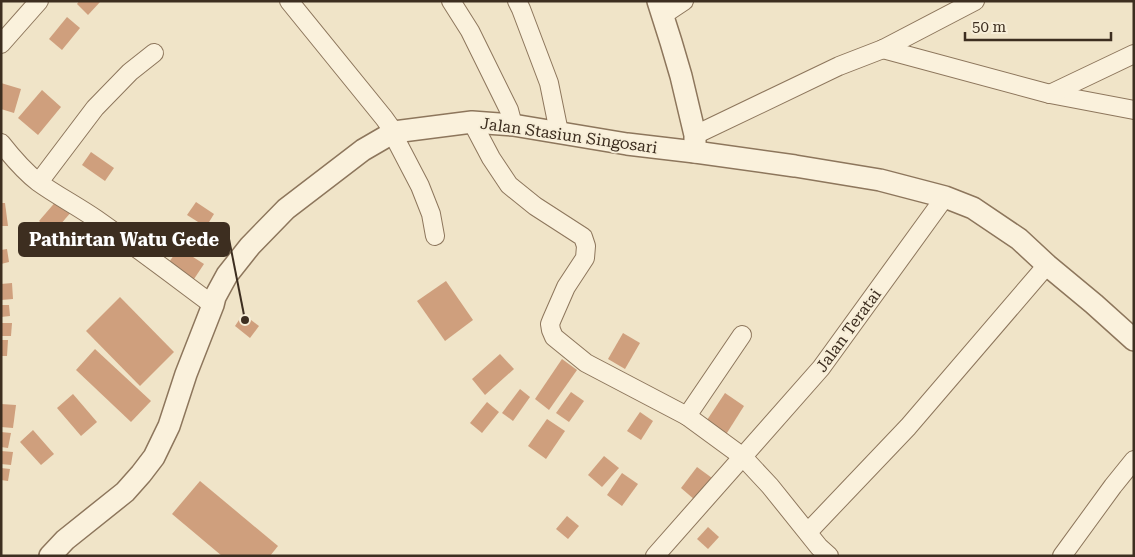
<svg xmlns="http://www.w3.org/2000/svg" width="1135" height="557" font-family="'Roboto Serif',serif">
  <rect width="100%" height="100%" fill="#f0e4c8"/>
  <g fill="#cf9f7d">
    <path d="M79,1H101L88,15L77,4Z"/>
    <path d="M67,17L80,28L62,50L49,39Z"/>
    <path d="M1,83L21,89L14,113L1,109Z"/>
    <path d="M42,90L61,107L38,135L18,118Z"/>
    <path d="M91,152L114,168L105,181L82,165Z"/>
    <path d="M58,199L72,211L53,233L39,221Z"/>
    <path d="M196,202L214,214L206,227L187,215Z"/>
    <path d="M1,203H5L8,226H1Z"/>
    <path d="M179,248L204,264L192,282L167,265Z"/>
    <path d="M7,249L9,262L1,264V250Z"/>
    <path d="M446,281L473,320L445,341L417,301Z"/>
    <path d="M12,283L13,299L1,300V284Z"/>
    <path d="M120,297L174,352L140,386L86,331Z"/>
    <path d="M1,305H9L10,316L1,317Z"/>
    <path d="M243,314L259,326L250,338L235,326Z"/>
    <path d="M1,323H12L11,336H1Z"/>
    <path d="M623,333L640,343L625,369L608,359Z"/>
    <path d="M1,340H8L7,356H1Z"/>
    <path d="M95,349L151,401L131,422L76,370Z"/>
    <path d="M500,354L514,369L485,395L472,379Z"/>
    <path d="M562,359L577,370L549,410L535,399Z"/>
    <path d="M520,389L530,397L513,421L502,413Z"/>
    <path d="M571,392L584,401L569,422L556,413Z"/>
    <path d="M725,393L744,406L725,436L705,423Z"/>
    <path d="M73,394L97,422L81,436L57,408Z"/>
    <path d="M487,402L499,412L482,433L470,423Z"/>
    <path d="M1,404L16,405L13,428L1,427Z"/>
    <path d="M640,412L653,421L641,440L627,431Z"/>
    <path d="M547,419L565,431L546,459L528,446Z"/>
    <path d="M33,430L54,454L41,465L20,442Z"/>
    <path d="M1,432L11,433L8,448L1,447Z"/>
    <path d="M1,451L13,452L11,465L1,464Z"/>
    <path d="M604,456L619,468L602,487L588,475Z"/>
    <path d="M697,467L712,478L695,500L681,488Z"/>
    <path d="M1,468L10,469L8,481L1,480Z"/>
    <path d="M622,473L638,484L622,506L607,495Z"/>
    <path d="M200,481L278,546L270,556H222L172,514Z"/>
    <path d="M567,516L579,526L568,539L556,529Z"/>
    <path d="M708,527L719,537L708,549L697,539Z"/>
  </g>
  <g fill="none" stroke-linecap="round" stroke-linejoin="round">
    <g stroke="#8d765c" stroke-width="20">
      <g id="minor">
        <path d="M289,1L384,118L394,132L396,140L420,186L431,214L435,236"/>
        <path d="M451,1L470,31L509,110L513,125"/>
        <path d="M517,1L521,9L549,83L559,132"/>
        <path d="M663,15L684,1"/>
        <path d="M1,44L39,1"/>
        <path d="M883,49L1050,94L1134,110"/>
        <path d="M1050,94L1134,54"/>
        <path d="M472,122L491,158L509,185L535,206L583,237L586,246L585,258L566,287L552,319L550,324L551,330L554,337L586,363L687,416L743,457L770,486L819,547L829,556"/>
        <path d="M695,135L839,66L883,49L975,1"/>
        <path d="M1,143C12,157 24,171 38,182C56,195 77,206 96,219C136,247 174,276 213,305"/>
        <path d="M39,182L95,108L130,72L154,53"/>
        <path d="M687,416L742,335"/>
        <path d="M808,532L908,427L1047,265"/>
        <path d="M655,556L821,368L945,197"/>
        <path d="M1062,556L1113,486L1134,460"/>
      </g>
    </g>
    <g stroke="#8d765c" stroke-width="24">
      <g id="tertiary">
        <path d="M658,1L671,42L681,76L695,135V152"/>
        <path d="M50,556L65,540L125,492L141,474L154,457L169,426L186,374L213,305L215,297L227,275L250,246L286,209L363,150L394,132L472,122L513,125L627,144L695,152L795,166L880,180L945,197L973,208L1019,239L1047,265L1094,304L1134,340"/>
      </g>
    </g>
    <use href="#minor" stroke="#faf1dc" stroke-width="18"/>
    <use href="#tertiary" stroke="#faf1dc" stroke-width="21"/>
  </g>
  <g text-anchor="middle" stroke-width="4" stroke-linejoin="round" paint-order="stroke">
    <g font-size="16" fill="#3d2e20" stroke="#f7eed8">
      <text transform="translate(569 135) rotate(8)" y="6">Jalan Stasiun Singosari</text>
      <text transform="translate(848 330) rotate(-54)" y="6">Jalan Teratai</text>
    </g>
  </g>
  <path fill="none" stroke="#3d2e20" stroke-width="2" d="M245 320L229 239"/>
  <circle fill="#3d2e20" stroke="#f7eed8" stroke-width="2" cx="245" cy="320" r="5"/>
  <rect fill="#3d2e20" stroke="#3d2e20" stroke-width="2" x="19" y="223" width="210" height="33" rx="5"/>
  <g font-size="18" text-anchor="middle" font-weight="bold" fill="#fff">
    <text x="124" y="246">Pathirtan Watu Gede</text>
  </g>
  <rect width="1135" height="557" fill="none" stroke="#3d2e20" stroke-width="5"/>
  <path d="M965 32v8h146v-8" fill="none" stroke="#3d2e20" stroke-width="2.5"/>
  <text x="972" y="32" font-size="15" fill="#3d2e20" stroke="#f7eed8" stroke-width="4" paint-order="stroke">50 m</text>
</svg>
